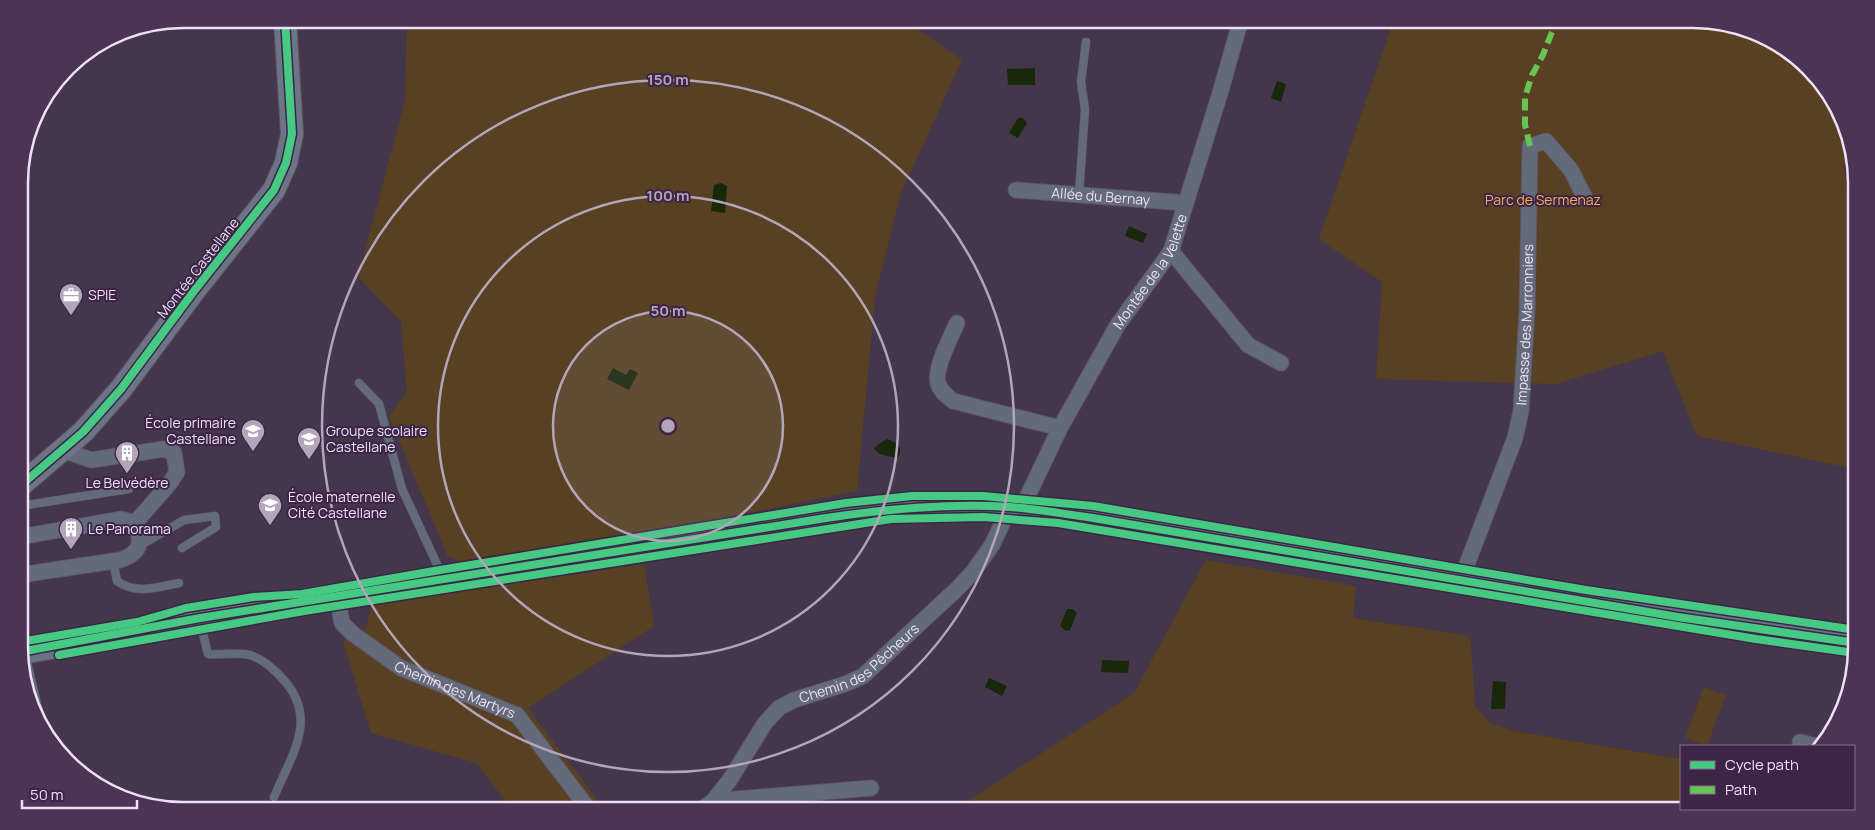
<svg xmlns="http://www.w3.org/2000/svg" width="1875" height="830" font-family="Manrope,sans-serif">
  <rect width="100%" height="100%" fill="#44374b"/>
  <g fill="#584022">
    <path d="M407,19H903L962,60L901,193L875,298L857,491L748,513L461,561L448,557L389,416L407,392L401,322L358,277L405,101Z"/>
    <path d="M1394,19H1692L1755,31L1823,83L1852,155L1844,166L1855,263L1856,469L1697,436L1663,351L1556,384L1376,379L1382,282L1319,239Z"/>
    <path d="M1206,560L1356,586L1353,618L1464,635L1469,638L1471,644L1475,706L1490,723L1514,731L1681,759V809H1709L1703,811H953L1134,693Z"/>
    <path d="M644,564L654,626L528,708L599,802L609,811H513L476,763L371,733L343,642L365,631L372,605Z"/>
    <path d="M1704,687L1726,695L1707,746L1685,738Z"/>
  </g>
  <g fill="#17280b">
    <path d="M1035,68V85H1008L1007,69Z"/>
    <path d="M1277,81L1286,84L1281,102L1271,98Z"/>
    <path d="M1018,118H1023L1027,123L1018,138L1009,133Z"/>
    <path d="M721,183L727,186L725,213L711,211L714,185Z"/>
    <path d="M1129,226L1147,234L1143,243L1125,236Z"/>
    <path d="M613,368L626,375L630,369L638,373L629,390L607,379Z"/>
    <path d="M887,439L893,441L900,447V455L896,458L880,454L874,449L876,446Z"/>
    <path d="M1067,609H1073L1077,613L1070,630L1066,631L1060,626Z"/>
    <path d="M1102,660L1129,661L1128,673L1101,672Z"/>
    <path d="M989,678L1007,686L1002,696L985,687Z"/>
    <path d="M1493,681L1506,682L1505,709H1491Z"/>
  </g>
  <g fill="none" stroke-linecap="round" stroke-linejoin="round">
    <g stroke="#5f5465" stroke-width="9">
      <g id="lane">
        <path d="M1079,195L1085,109L1081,82L1086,42"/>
        <path d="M359,383L379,404L402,489L442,575"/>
        <path d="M20,506L129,489"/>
        <path d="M139,546L184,520L215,516L216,527L182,548"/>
        <path d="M113,561L117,581C137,595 157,587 179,583"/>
        <path d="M200,622L208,654C220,655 239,652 250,655C262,659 273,668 281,677C320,717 292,754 274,797"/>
        <path d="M25,654L40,716"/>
      </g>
    </g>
    <g stroke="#5f5465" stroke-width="17">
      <g id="street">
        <path id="s1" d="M1016,190L1186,203"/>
        <path d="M1171,251L1248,345L1281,363"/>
        <path d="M957,323C951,337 934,368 938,383C940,391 947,396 953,401L1060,428"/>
        <path d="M63,450L91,460L164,449L174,453L177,472L170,483L135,523"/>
        <path id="s2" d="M1022,508L1060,428L1117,326L1171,251L1221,90L1241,19"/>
        <path d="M20,537L121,519L135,523C143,543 141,553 120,560L20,575"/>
        <path id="s3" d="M1461,580L1515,438L1521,411L1527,312L1530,146L1546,141L1571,170L1585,198"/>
        <path id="s4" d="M337,597L342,623L353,634L401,668L517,715L590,811"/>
        <path d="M1800,742L1816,746"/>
        <path d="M713,801L871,788"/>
        <path id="s5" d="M700,811L713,801L729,781L765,723L779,708L794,700L845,684L863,676L958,588L973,572L992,545L1010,507"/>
      </g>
    </g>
    <g stroke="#5f5465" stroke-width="24">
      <path id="secondary" d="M20,486L83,432L121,389L194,291L274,190L286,163L292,134L285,19"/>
    </g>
    <g stroke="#5f5465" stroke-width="27">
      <path id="primary" d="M20,652L200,618L826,518C887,509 948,503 1009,507C1037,509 1065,514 1093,518L1678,617L1856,643"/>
    </g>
    <use href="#lane" stroke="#636b7a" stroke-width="8"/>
    <use href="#street" stroke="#636b7a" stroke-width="15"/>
    <use href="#secondary" stroke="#6b7586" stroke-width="22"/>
    <use href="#primary" stroke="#6a7286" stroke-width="25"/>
    <path stroke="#66c356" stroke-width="6" stroke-dasharray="12 6" stroke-linecap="butt" d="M1530,146L1525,125V97L1532,75L1543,55L1557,19"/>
    <g stroke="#3d2548" stroke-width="11">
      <g id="cycleway">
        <path d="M20,486L83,432L121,389L194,291L274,190L286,163L292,134L285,19"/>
        <path d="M20,642L137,622L186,608L254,597L302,594L440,570L846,503L912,496H983L1093,506L1586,590L1856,630"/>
        <path d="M20,652L200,618L826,518C887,509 948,503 1009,507C1037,509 1065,514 1093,518L1678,617L1856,643"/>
        <path d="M59,655L304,611L891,519L983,517L1058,523L1756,639L1855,653"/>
      </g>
    </g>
    <use href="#cycleway" stroke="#46c982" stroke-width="8"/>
  </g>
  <circle cx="668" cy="426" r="115" fill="#b3a5ba" fill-opacity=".12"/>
  <g fill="none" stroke="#b3a5ba" stroke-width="2.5">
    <circle cx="668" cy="426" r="115"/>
    <circle cx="668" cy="426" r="230"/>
    <circle cx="668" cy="426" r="346"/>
  </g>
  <defs>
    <g id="office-pin" transform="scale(1.25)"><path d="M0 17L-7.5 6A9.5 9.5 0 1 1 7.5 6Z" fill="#b3a5ba" stroke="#3d2548"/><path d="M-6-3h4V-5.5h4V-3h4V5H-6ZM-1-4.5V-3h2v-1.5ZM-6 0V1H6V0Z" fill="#fff"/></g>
    <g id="school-pin" transform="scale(1.25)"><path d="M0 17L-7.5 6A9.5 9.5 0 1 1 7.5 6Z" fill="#b3a5ba" stroke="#3d2548"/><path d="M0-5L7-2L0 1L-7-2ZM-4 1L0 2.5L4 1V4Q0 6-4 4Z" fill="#fff"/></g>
    <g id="building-pin" transform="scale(1.25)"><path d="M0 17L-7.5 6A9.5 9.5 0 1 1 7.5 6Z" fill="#b3a5ba" stroke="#3d2548"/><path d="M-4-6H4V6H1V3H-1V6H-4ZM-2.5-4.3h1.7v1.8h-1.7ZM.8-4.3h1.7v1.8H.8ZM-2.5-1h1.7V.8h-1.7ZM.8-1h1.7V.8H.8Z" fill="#fff"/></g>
  </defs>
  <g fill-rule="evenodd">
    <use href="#office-pin" x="71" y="295"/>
    <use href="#school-pin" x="253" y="431"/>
    <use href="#school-pin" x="309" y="439"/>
    <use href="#building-pin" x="127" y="453"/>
    <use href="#school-pin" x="270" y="505"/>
    <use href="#building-pin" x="71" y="529"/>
  </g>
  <g text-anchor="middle" stroke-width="4" stroke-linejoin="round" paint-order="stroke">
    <g font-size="14" fill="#efe0f6" stroke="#3d2548">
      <text dy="5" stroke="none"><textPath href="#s1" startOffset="85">Allée du Bernay</textPath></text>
      <text transform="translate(198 268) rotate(-52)" y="5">Montée Castellane</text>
      <text dy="5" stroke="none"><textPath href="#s2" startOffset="270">Montée de la Velette</textPath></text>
      <text dy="5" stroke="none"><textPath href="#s3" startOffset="266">Impasse des Marronniers</textPath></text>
      <text dy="5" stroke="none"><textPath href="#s5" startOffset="224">Chemin des Pêcheurs</textPath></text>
      <text dy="5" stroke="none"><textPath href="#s4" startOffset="159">Chemin des Martyrs</textPath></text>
    </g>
    <g font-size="14" fill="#f0b052" stroke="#3d2548">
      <text x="1543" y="205">Parc de Sermenaz</text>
    </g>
    <g font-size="14" fill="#efe0f6" stroke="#3d2548" text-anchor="start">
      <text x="88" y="300">SPIE</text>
      <text x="236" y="428" text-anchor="end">École primaire<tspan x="236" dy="16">Castellane</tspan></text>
      <text x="326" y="436">Groupe scolaire<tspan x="326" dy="16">Castellane</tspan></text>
      <text x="127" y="488" text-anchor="middle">Le Belvédère</text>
      <text x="288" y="502">École maternelle<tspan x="288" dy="16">Cité Castellane</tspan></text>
      <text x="88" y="534">Le Panorama</text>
    </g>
  </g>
  <path d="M0 0H1875V830H0ZM183 28H1693A155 155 0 0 1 1848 183V647A155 155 0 0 1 1693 802H183A155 155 0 0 1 28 647V183A155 155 0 0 1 183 28Z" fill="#4b3456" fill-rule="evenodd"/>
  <path fill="none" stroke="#efe0f6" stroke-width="2.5" d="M183 28H1693A155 155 0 0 1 1848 183V647A155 155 0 0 1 1693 802H183A155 155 0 0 1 28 647V183A155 155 0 0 1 183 28Z"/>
  <circle cx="668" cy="426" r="8" fill="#b3a5ba" stroke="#3d2548" stroke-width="2.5"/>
  <g font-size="15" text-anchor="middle" font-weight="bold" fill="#b3a5ba" stroke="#3d2548" stroke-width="4" stroke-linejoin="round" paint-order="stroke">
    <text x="668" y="85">150 m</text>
    <text x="668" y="201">100 m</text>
    <text x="668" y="316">50 m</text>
  </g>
  <rect x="1680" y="745" width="175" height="65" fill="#3d2548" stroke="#84708e"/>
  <rect x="1690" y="761" width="25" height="8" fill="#46c982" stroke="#84708e"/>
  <text x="1725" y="770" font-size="15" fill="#efe0f6">Cycle path</text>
  <rect x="1690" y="786" width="25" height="8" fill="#66c356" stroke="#84708e"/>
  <text x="1725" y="795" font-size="15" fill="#efe0f6">Path</text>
  <path d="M22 800v8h115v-8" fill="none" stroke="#efe0f6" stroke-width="2.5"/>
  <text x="30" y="800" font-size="15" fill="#efe0f6" stroke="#3d2548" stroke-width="4" paint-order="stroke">50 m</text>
</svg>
